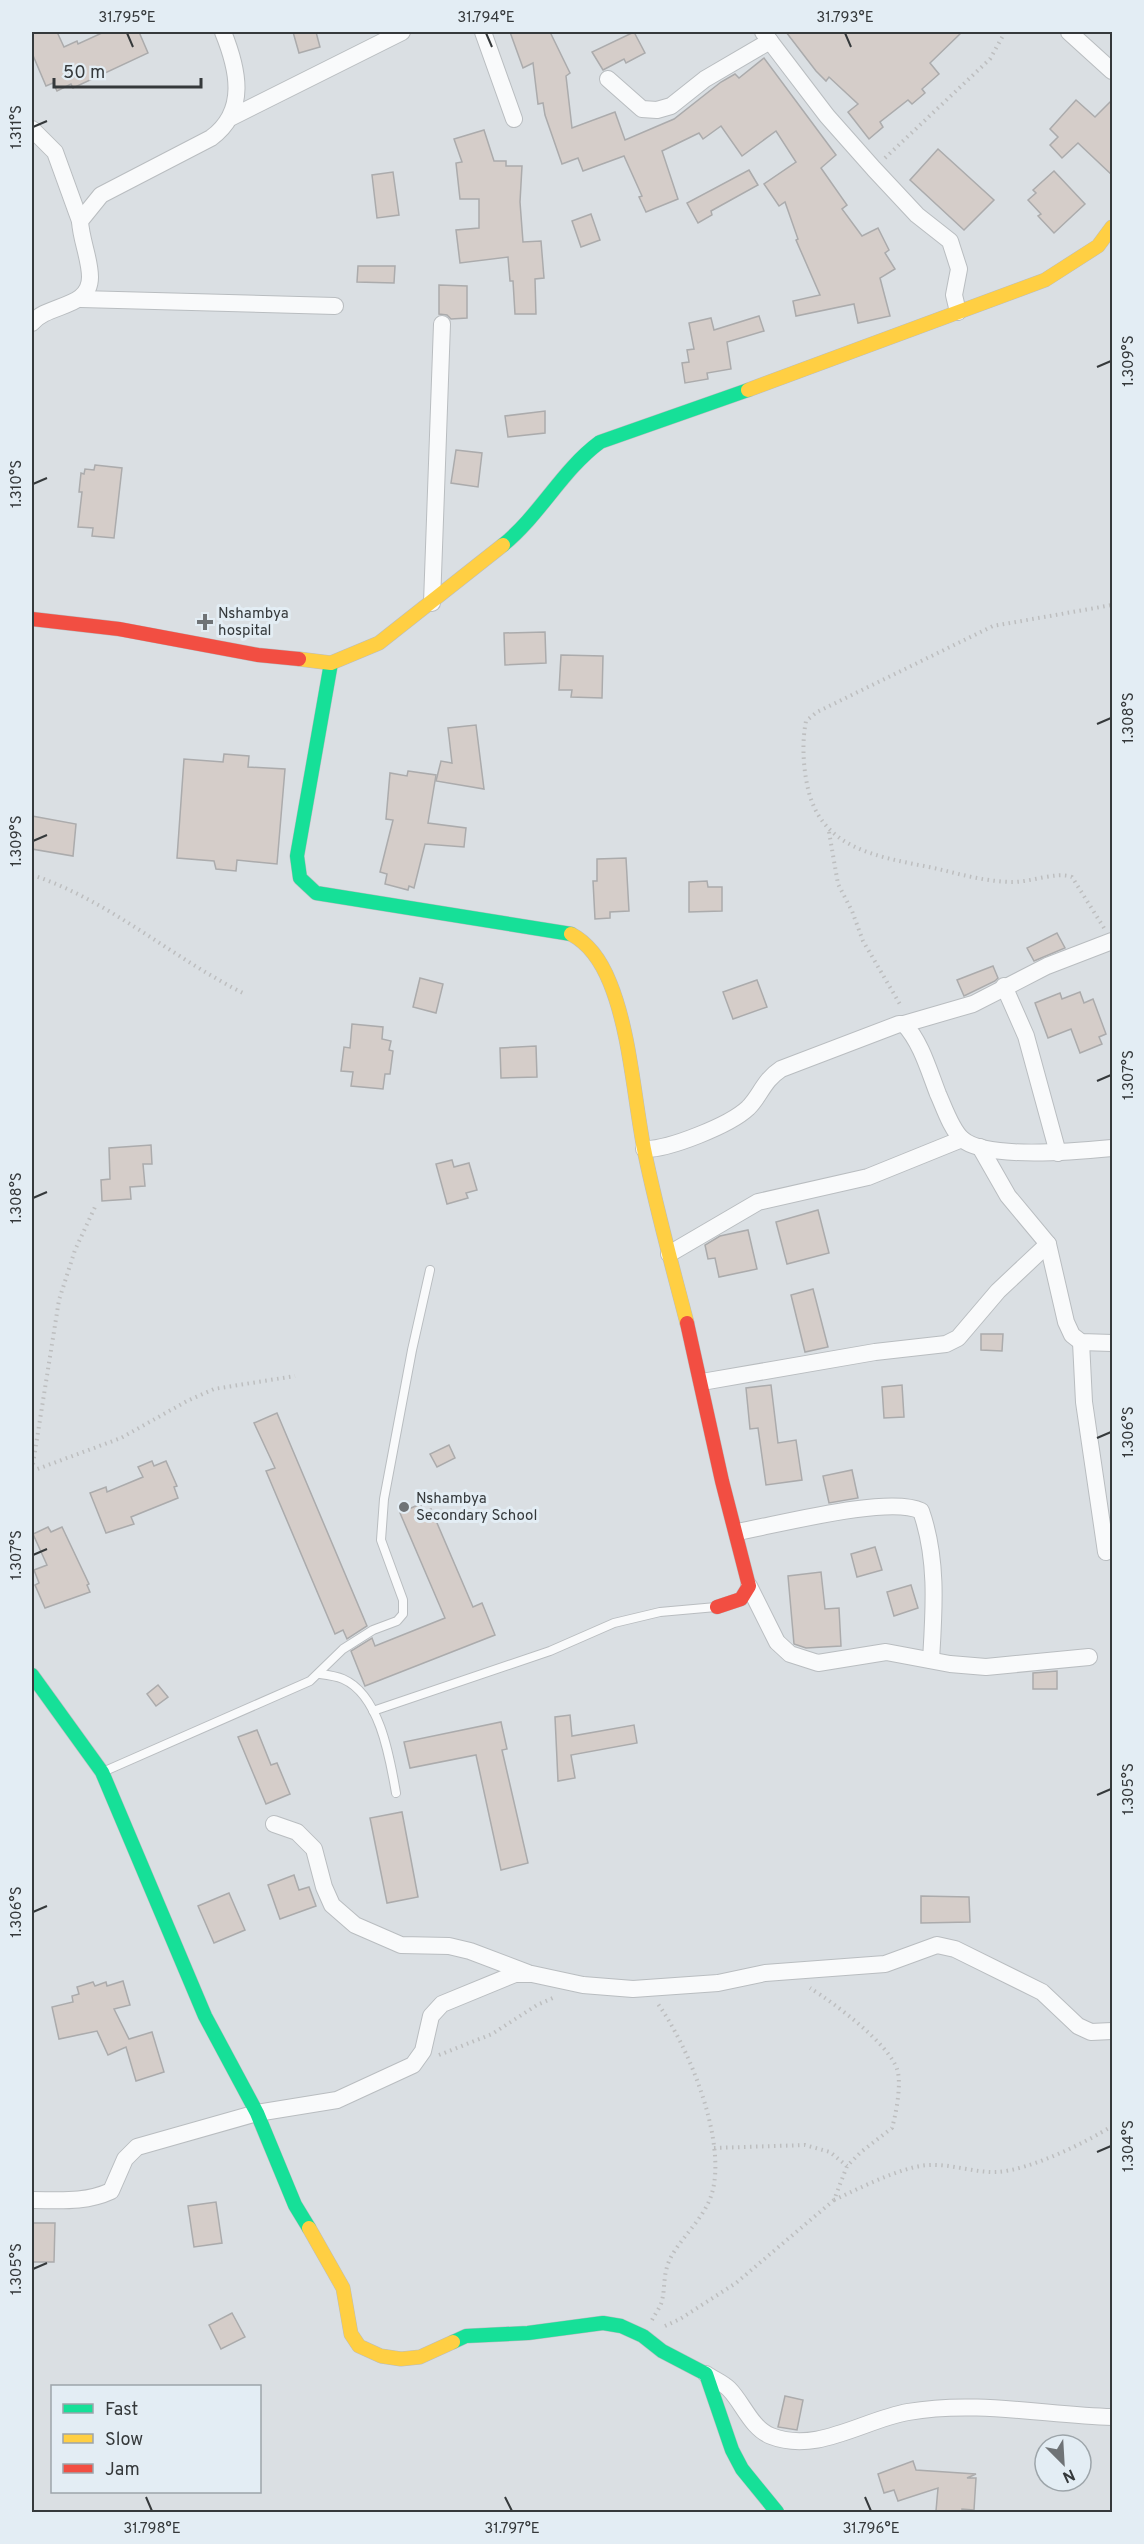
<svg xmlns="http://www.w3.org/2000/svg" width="1144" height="2544" font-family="Overpass,sans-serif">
  <rect width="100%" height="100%" fill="#dadfe3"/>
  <g fill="#d5cdc9" stroke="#ababac" stroke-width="1.5">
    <path d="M32,32H57L64,47L77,41L78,44L104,32H139L148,53L73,88L71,84L57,91L53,83L46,86L32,53Z"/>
    <path d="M293,32H316L320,47L299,53Z"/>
    <path d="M510,32H550L570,73L566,76L572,128L615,112L625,140L674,119L721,82L735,74L739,78L764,58L836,155L821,168L847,205L842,209L862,236L878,228L889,250L885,253L895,269L880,278L890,316L858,323L854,304L796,316L793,301L820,295L796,240L798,239L785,202L779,206L764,184L796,162L776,131L742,156L721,126L703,139L699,133L662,151L678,199L646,212L639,197L642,196L624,156L583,171L578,158L562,164L545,115L543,103L538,104L533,63L523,68Z"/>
    <path d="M634,32L645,53L626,63L624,59L603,70L592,52Z"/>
    <path d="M786,32H962L930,63L939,74L922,89L925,93L912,104L908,100L880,122L883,127L869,139L848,112L858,104L829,77L826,81L816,71Z"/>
    <path d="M1113,99V176L1078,143L1062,158L1050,145L1058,137L1050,129L1076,100L1095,117Z"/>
    <path d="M484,130L494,161H506V166H522L520,202L523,242L541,241L544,278L535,279L536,314H515L513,281H510L508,257L460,263L456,230L479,228V199H460L456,163L462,162L454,139Z"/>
    <path d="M938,149L994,200L964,230L910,180Z"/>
    <path d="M749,170L758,185L711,211L712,215L698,223L687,203Z"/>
    <path d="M1054,171L1085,204L1054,233L1038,216L1041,214L1028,200L1036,193L1033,190Z"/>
    <path d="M393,172L399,215L377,218L372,175Z"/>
    <path d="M591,214L600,240L581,247L572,221Z"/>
    <path d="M358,266H395L394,283L357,282Z"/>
    <path d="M439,285L467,286V318L451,319L447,315L439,314Z"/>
    <path d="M759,316L764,331L727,342L731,369L707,373L708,379L685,383L682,363L689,362L687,350L694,349L689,323L711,318L714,330Z"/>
    <path d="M545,411V433L508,437L505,416Z"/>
    <path d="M456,450L482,453L478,487L451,483Z"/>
    <path d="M95,465L122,468L114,538L92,536L93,528L78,527L82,492H79L81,473L84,474L85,469L94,470Z"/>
    <path d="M545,632L546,663L505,665L504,633Z"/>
    <path d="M561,655L603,656L602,698L571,697L572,690H559Z"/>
    <path d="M476,725L484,789L436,781L441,761L452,763L448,728Z"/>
    <path d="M224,754L249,756L248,767L285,769L277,864L237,860L236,871L216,869L214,861L177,858L184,759L223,762Z"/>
    <path d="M408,771L436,775L428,823L466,828L464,847L425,844L414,888L409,886L408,890L385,884L387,874L380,872L393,820L386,819L390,773L407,776Z"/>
    <path d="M32,816L76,824L73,856L32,849Z"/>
    <path d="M626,858L629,911L610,912V918L595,919L593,881H597V859Z"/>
    <path d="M707,881L708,887H722V911L689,912V882Z"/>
    <path d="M1057,933L1065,948L1034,961L1027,948Z"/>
    <path d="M993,966L998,978L995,981L964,996L957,980Z"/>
    <path d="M420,978L443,984L436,1013L413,1007Z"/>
    <path d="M757,980L767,1007L733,1019L723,992Z"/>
    <path d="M1080,992L1084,1003L1093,999L1106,1034L1099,1037L1102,1044L1080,1053L1071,1029L1048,1038L1035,1003L1060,993L1062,999Z"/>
    <path d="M352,1024L383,1027L382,1039L391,1041L389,1050L393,1051L390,1074H385L383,1089L351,1086L353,1072L341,1071L344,1047L350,1048Z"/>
    <path d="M536,1046L537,1077L501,1078L500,1048Z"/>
    <path d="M151,1145L152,1164H143L145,1186L130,1187L131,1199L102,1201L101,1180L110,1179L109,1148Z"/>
    <path d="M452,1160L454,1167L469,1163L477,1190L466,1193L468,1198L447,1204L436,1164Z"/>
    <path d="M818,1210L829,1253L787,1264L776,1222Z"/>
    <path d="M748,1230L757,1269L719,1277L715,1258L708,1259L705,1245L720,1236Z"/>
    <path d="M813,1289L828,1347L805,1352L791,1295Z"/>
    <path d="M981,1334H1003L1002,1351L981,1350Z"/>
    <path d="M771,1385L778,1443L796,1440L802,1480L766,1485L758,1428L750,1429L746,1388Z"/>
    <path d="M902,1385L904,1417L884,1418L882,1387Z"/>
    <path d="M277,1413L367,1626L347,1639L343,1630L335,1634L266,1471L275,1468L254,1423Z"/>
    <path d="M449,1445L455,1458L437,1467L430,1454Z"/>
    <path d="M152,1461L154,1466L166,1461L177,1486L174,1487L178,1498L131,1517L134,1524L106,1533L90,1493L106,1487L107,1492L143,1477L138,1467Z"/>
    <path d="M852,1470L858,1498L829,1503L823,1476Z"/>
    <path d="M420,1504L424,1512L431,1509L473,1607L482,1603L495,1635L365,1686L351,1651L372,1638L375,1646L445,1618L400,1513Z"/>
    <path d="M48,1527L51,1532L62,1527L89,1584L87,1585L90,1592L45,1608L35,1585L39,1583L34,1570L47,1565L33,1534Z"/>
    <path d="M875,1547L882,1570L857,1577L851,1554Z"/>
    <path d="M821,1572L825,1609L839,1608L841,1646L806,1648L794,1644L788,1576Z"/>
    <path d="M911,1585L918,1608L894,1616L887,1592Z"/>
    <path d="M1057,1671V1689H1033V1673Z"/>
    <path d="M158,1685L168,1697L156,1706L147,1694Z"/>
    <path d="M570,1715L572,1736L634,1725L637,1743L571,1755L575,1778L558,1781L555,1717Z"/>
    <path d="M501,1722L507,1749L502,1750L528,1863L501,1870L476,1755L410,1768L404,1742Z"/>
    <path d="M257,1730L271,1765L277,1763L290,1794L266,1804L238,1737Z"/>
    <path d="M402,1812L418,1897L387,1903L370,1818Z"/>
    <path d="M294,1875L299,1890L309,1887L316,1906L280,1919L268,1885Z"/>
    <path d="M229,1893L245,1930L214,1943L198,1906Z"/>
    <path d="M921,1896L969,1897L970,1922L921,1923Z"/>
    <path d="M123,1981L130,2005L114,2009L129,2039L152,2032L164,2072L136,2081L126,2047L108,2055L97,2031L59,2039L52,2007L73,2002L72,1996L79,1994L77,1987L93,1982L95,1986L106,1982L107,1986Z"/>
    <path d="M216,2202L222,2243L194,2247L188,2206Z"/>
    <path d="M32,2223H55L54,2262H32Z"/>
    <path d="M232,2313L245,2337L221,2349L209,2325Z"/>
    <path d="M785,2396L803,2400L797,2430L778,2427Z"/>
    <path d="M913,2461L916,2470L976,2474L967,2478H976L974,2510L962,2509V2512L936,2511L938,2488L898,2501L894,2490L884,2493L878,2474Z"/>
  </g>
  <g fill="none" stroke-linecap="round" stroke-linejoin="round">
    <g stroke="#b9bdc0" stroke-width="10">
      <g id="lane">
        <path d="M320,1674C328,1675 336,1676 343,1679C380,1695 390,1759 396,1793"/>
        <path d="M373,1711L550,1651L614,1623L660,1612L716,1607"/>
        <path d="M105,1771L310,1681L343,1649L373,1630L397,1621L403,1614V1600L381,1540L384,1499L412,1350L430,1270"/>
      </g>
    </g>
    <g stroke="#b9bdc0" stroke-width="18">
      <g id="street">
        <path d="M483,32L514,119"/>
        <path d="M763,32L827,116L874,169L917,215L950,241L959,269L954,295L958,312"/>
        <path d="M1069,32L1112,71"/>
        <path d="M608,79L642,109L657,110L671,106L705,79L770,41"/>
        <path d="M232,117L402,32"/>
        <path d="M32,129L55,152L80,221"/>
        <path d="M81,299L335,306"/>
        <path d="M32,323C48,303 90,309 90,277C90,259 81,240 80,221L101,195L211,138C248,111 238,69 223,32"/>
        <path d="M432,603L442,324"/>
        <path d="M1004,986L1026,1036L1058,1153"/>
        <path d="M904,1024L973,1004L1047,966L1112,941"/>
        <path d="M980,1147L1008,1196L1048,1244L1066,1322L1072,1335L1081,1342L1112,1343"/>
        <path d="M644,1149C668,1150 730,1125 748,1108C761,1095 763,1081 781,1069L899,1024H904C921,1042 929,1071 938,1094C944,1107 951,1129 962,1139C986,1160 1081,1151 1112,1148"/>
        <path d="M669,1254L758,1202L868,1177L962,1139"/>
        <path d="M1081,1342L1084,1402L1106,1552"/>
        <path d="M702,1382L875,1352L946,1344L958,1338L998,1291L1048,1244"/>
        <path d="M737,1532C777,1525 889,1495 921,1511C938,1559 934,1610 931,1660"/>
        <path d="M749,1586L777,1642L790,1654L818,1663L886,1652L950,1664L986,1667L1089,1657"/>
        <path d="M274,1824L297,1832L314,1849L324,1887L332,1905L355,1925L401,1945L449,1946L470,1951L528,1973"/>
        <path d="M32,2200C59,2200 85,2203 111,2191L125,2159L137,2147L257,2113L337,2100L413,2065L423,2051L431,2016L442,2004L515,1974H532L583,1985L633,1989L718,1983L765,1973L885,1964L937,1945L955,1949L1042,1992L1078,2026L1091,2032L1112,2031"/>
        <path d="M706,2374C713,2379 723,2383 729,2389C743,2403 751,2428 771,2436C817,2454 863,2420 908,2412C975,2400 1045,2415 1112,2417"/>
      </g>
    </g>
    <g stroke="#b9bdc0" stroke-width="15">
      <g id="fast">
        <path d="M503,545C540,515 562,470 600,442L748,390"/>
        <path d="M331,663L297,856L300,878L316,893L571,934"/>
        <path d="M32,1675L102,1772L205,2016L257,2113L295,2205L309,2228"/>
        <path d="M453,2342L466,2336L528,2333L603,2323L621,2326L643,2336L662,2351L706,2374L732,2450L742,2469L777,2512"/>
      </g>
    </g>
    <g stroke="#b9bdc0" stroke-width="15">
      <g id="slow">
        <path d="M748,390L1045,280L1098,246L1112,227"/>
        <path d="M299,659L331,663L379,643L503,545"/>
        <path d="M571,934C590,944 602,963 610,983C630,1032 634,1097 644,1149C656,1208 672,1265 687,1323"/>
        <path d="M309,2228L343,2288L351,2334L359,2346L381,2356L401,2359L420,2357L453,2342"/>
      </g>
    </g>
    <g stroke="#b9bdc0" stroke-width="15">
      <g id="jam">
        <path d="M32,619L119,629L258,655L299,659"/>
        <path d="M687,1323L722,1481L749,1586L741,1599L717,1607"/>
      </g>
    </g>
    <g stroke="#bdbebf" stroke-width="4" stroke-dasharray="1.5 4.5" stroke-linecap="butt">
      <path d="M885,158L990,59L1005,32"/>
      <path d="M829,832L838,884L852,911L863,941L901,1006"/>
      <path d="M32,875C109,900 172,958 245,994"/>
      <path d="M1104,928L1072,877C1056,871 1029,883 1010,882C981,881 957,873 929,867C874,856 819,848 807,784C803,764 802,741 806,721L817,712L993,626L1112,605"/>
      <path d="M32,1470L59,1300L75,1250L95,1207"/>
      <path d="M32,1471L121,1438L187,1401L214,1389L295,1376"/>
      <path d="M439,2055L492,2034L537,2005L555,1997"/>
      <path d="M714,2148L805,2145L830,2152L847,2166"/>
      <path d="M834,2200C860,2188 887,2174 915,2167C944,2160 970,2173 997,2172C1030,2170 1085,2143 1112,2126"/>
      <path d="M652,2320C655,2314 659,2309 661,2304C666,2289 662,2276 670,2259C681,2237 705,2218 712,2193C727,2141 689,2047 658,2004"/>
      <path d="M665,2326L680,2319L736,2283L834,2200L847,2166L861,2152L892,2128C896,2114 902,2083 897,2069C888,2043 834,2003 810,1988"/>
    </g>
    <use href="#lane" stroke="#f9fafb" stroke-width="8"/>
    <use href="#street" stroke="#f9fafb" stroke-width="16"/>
    <use href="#fast" stroke="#16e098" stroke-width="14"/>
    <use href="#slow" stroke="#ffcf43" stroke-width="14"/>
    <use href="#jam" stroke="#f24e42" stroke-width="14"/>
  </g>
  <path fill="none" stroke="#35393b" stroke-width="2" d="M127,33L133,47M486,33L492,47M845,33L851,47M33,127L47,121M1097,367L1111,361M33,484L47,478M1097,724L1111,718M33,841L47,835M1097,1081L1111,1075M33,1198L47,1192M1097,1438L1111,1432M33,1555L47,1549M1097,1795L1111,1789M33,1912L47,1906M1097,2152L1111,2146M33,2269L47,2263M146,2497L152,2511M505,2497L512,2511M865,2497L871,2511"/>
  <g fill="#6f7376" stroke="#e3edf4" stroke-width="2">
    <path d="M202 613h6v6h6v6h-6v6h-6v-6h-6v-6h6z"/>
    <circle cx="404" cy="1507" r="6"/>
  </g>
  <g text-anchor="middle" stroke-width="6" stroke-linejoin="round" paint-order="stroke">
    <g font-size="15" fill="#35393b" stroke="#e3edf4" text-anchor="start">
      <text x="218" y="618">Nshambya<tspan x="218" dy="17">hospital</tspan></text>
      <text x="416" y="1503">Nshambya<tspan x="416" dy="17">Secondary School</tspan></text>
    </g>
  </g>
  <rect width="1144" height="2544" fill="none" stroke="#e3edf4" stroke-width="66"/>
  <rect x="51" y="2385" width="210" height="108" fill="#e3edf4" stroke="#9da5aa" stroke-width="1.5"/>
  <rect x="63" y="2404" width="30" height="9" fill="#16e098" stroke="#9da5aa" stroke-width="1.5"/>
  <text x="105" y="2415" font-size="18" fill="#35393b">Fast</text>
  <rect x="63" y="2434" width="30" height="9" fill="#ffcf43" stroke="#9da5aa" stroke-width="1.5"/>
  <text x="105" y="2445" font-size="18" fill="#35393b">Slow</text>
  <rect x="63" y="2464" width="30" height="9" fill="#f24e42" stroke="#9da5aa" stroke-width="1.5"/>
  <text x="105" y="2475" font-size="18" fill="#35393b">Jam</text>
  <g transform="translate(1063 2463) rotate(156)"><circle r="28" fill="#e3edf4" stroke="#9da5aa" stroke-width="1.5"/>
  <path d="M0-4.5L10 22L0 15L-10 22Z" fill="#6f7376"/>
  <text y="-9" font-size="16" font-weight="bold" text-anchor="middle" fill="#35393b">N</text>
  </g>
  <path d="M54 78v9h147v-9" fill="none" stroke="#35393b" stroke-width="3"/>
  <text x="63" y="78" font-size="18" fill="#35393b" stroke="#e3edf4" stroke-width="4.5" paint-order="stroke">50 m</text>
  <rect x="33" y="33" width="1078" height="2478" fill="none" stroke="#35393b" stroke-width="2"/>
  <g font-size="15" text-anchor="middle" fill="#35393b">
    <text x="127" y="22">31.795°E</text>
    <text x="486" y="22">31.794°E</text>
    <text x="845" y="22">31.793°E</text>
    <text transform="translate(16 127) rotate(-90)" y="5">1.311°S</text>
    <text transform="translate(1128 361) rotate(-90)" y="5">1.309°S</text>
    <text transform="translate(16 484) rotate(-90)" y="5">1.310°S</text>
    <text transform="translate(1128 718) rotate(-90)" y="5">1.308°S</text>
    <text transform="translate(16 841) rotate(-90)" y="5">1.309°S</text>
    <text transform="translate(1128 1075) rotate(-90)" y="5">1.307°S</text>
    <text transform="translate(16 1198) rotate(-90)" y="5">1.308°S</text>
    <text transform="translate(1128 1432) rotate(-90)" y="5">1.306°S</text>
    <text transform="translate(16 1555) rotate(-90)" y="5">1.307°S</text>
    <text transform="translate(1128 1789) rotate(-90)" y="5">1.305°S</text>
    <text transform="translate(16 1912) rotate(-90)" y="5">1.306°S</text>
    <text transform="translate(1128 2146) rotate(-90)" y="5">1.304°S</text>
    <text transform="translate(16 2269) rotate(-90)" y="5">1.305°S</text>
    <text x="152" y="2533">31.798°E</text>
    <text x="512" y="2533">31.797°E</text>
    <text x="871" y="2533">31.796°E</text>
  </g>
</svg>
